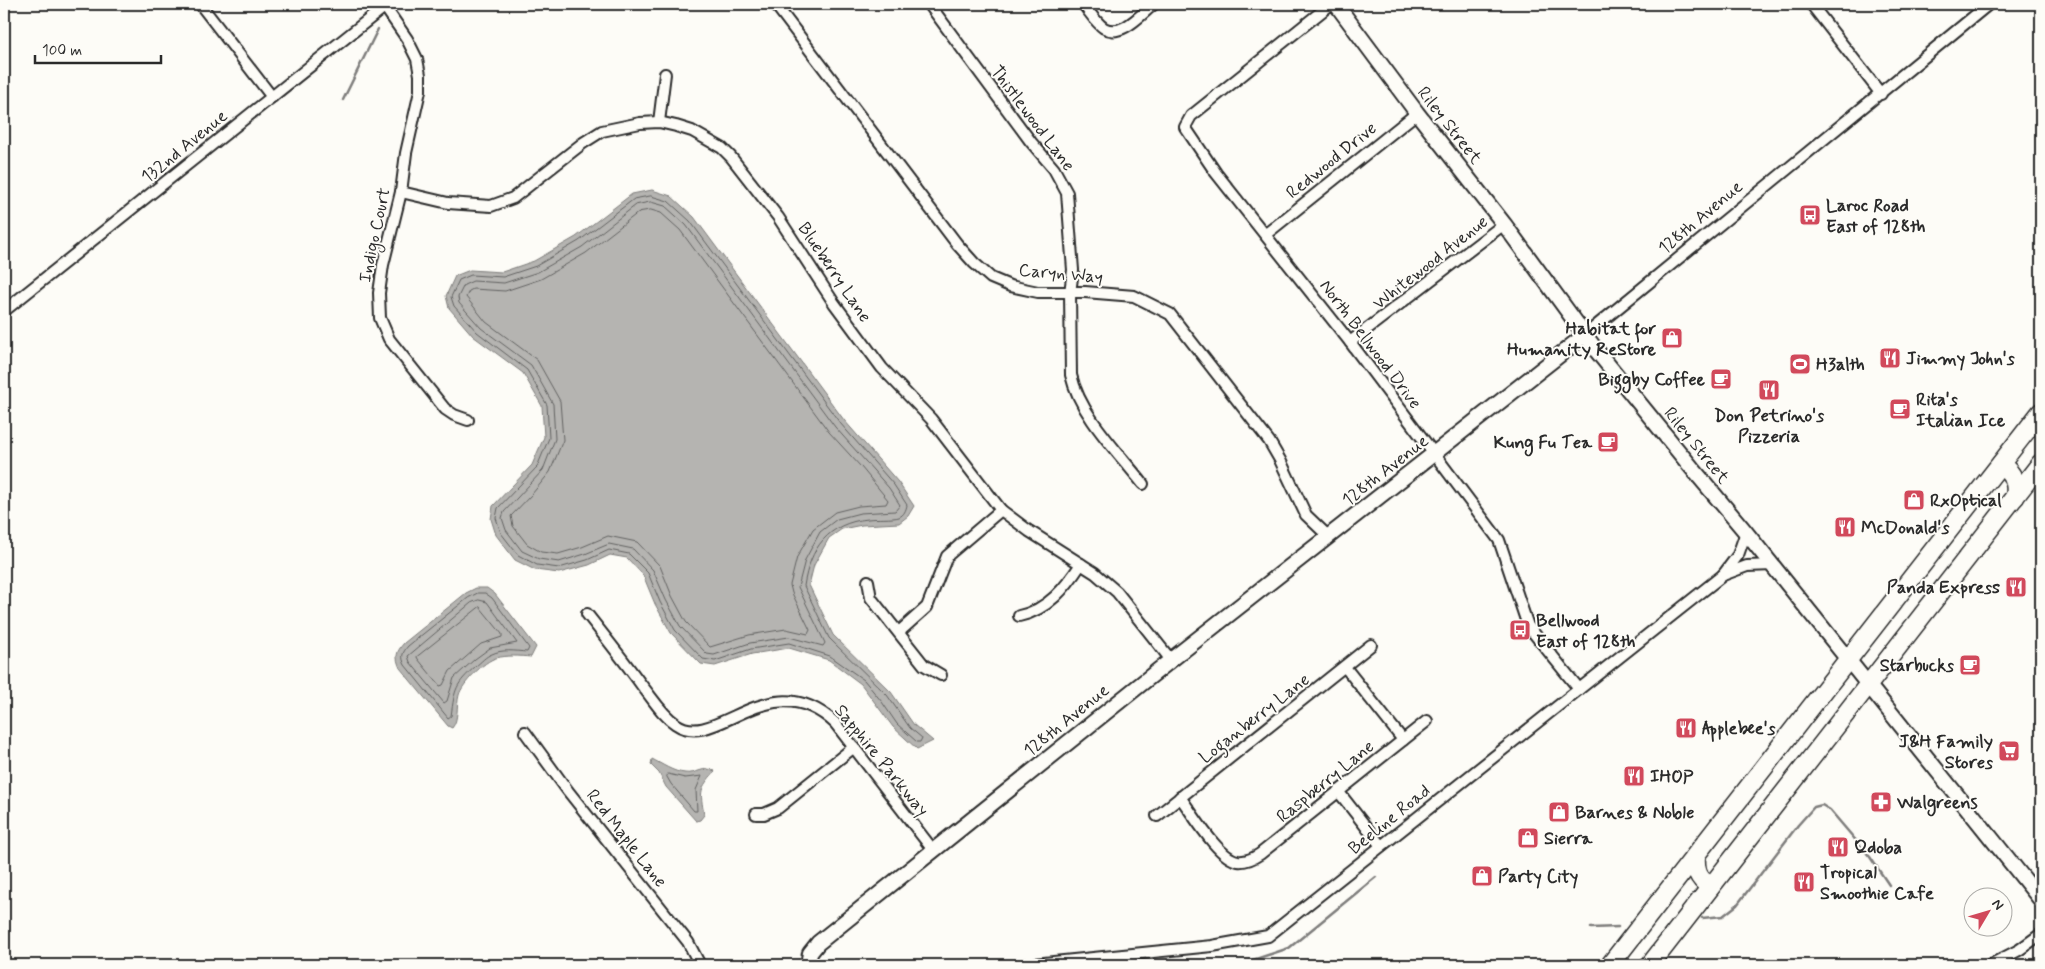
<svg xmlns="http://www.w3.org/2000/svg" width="2045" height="969" font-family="Mynerve,sans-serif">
  <rect width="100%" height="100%" fill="#fdfcf7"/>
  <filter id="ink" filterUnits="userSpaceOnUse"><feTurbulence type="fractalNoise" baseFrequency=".02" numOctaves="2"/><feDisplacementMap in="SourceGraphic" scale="10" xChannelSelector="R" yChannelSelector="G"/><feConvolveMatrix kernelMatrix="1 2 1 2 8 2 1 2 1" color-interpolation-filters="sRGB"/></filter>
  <g filter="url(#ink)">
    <g fill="#b5b4b1" stroke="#7e7d7b">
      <path d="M652,190L671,196L694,217L844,420L898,482L914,506L908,516L899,523L862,525L842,529L829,538L814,565L809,585L833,635L891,692L914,725L933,741L917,749L893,727L861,684L829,660L789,648L752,654L715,666L701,664L671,633L655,604L643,575L627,558L610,555L589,565L559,573L535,570L515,560L496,535L491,519L493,506L532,465L544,437L542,406L523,373L473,336L449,308L446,296L455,276L470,270L502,272L534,261L576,237L632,194Z"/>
      <path d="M476,588H487L495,594L536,647L531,657C519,656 508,655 496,658C484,661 462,684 459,695C456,706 459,720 452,728L448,726L400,668C395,657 396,652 404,643L466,593Z"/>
      <path d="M652,759C662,764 673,772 685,773C696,775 704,765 715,771C699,790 700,790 704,815L700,820L696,821L666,787L659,773L651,765Z"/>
    </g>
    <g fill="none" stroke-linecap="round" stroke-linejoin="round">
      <g stroke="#626261" stroke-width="1">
        <path d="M651,196L668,201L690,221L840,423L894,485L907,505C906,510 904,515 899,517C893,519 875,518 868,519C828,523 810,548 804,586L829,638L887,695L910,728L922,738L920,742H917L897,724L882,702L864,680L830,656L789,643L751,649L715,661L703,659L675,630L660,602L648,573L629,554L609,550L587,560L559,568L537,565L518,555L501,533L496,518L498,508L537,467L549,438L547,405L527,370L477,332L454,306L451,297L459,280L471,275L503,277L536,266L579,241L634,199Z"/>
        <path d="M651,202L665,206L686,225L835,427L889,488L900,505L895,511L860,513L837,519L820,532L805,560L798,587L825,643L823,646L789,637L750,643L714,655L707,654L680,626L666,600L653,570L633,549L609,544L585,554L559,562L539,559L522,551L506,530L502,518L504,512L543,470L555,439L553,404L531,365L481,328L459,303L458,297L464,285L473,281L504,283L538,272L582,247L636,205Z"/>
        <path d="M651,210L661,213L680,230L829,432L861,467L888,500L886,504L859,506L835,512L813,529L797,557L790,585L792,593L810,630L808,634L786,629L749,635L710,647L686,622L672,596L660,566L637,542L608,536L582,547L558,554L541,552L527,544L513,526L511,516L532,494L550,472L563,440L560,401L537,360L486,322L466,297L469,291L473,289L505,291L541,279L586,253L639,212Z"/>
        <path d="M478,593H485L492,598L529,648L527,652C515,651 502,649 492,654C486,656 481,662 476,666C455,685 455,688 451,716L448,718L405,665C401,657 402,653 408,646L468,598Z"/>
        <path d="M479,600L487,602L517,643L490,648L475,659L454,678L447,701L444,703L410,662L408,656L471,603Z"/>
        <path d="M480,607L502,634V637L481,644L450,671L443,685L440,686L418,659L417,657Z"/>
        <path d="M668,774L685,778L702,776L696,790L697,811H694L671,784L667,777Z"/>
      </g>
      <g stroke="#7e7d7b" stroke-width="2.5">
        <path d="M343,100L378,29"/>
        <path d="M1702,918L1723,916L1737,905L1798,825L1814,807L1822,805L1830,810L1870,857L1889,885"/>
        <path d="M1591,928L1618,927"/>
        <path d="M1218,965H1238L1289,948L1376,877"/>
      </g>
      <g stroke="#2b2b2b" stroke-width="14">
        <g id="street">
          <path d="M200,4L272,97"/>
          <path d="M775,4L957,244L974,263L991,278L1010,286L1038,292H1085L1134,296L1170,314L1269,441L1280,460L1306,515L1329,537"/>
          <path d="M929,4L1031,142L1054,169L1067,193L1073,270L1070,293L1071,375C1080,415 1118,452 1143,484"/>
          <path d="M1083,4C1089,11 1096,23 1104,28C1122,38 1141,14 1154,4"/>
          <path d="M1331,4L1191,116L1185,127L1216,173L1350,342L1499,540L1528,626L1579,689"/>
          <path d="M1811,4L1881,94"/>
          <path d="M385,7L407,39L417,59L420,75V91L406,153L401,192L383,265L379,293L380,318L389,339L445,409L454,415L468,420"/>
          <path d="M659,122L665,74"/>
          <path d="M401,192L448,203L491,206L513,198L583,143L602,131L640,123L659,122L676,126L692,131L722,148L731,157L778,217L834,303L882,368L931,419L1001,510L1029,531L1095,573L1117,592L1171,660"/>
          <path d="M1266,234L1417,113"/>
          <path d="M4,311L388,4"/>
          <path d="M1585,335L1989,4"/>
          <path d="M1350,342L1504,224"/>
          <path d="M1746,532L1738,555L1723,575L1747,566L1773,565"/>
          <path d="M868,581L871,598L924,665L941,675"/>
          <path d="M587,614C606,638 625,662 643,687C653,699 662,715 676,724C716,752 769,662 835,723L933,850"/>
          <path d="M1019,616C1048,610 1066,587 1081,564"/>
          <path d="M899,632L927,607L947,556L1001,510"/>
          <path d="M1345,667L1403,740"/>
          <path d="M525,732L568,791L688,942L700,965"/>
          <path d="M1338,791L1381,846"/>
          <path d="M1180,797C1193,814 1218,858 1238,861C1247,862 1254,858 1260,854L1427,721"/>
          <path d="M756,814H764L778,808L854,747"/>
          <path d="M1157,816L1371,645"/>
          <path d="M1024,965L1212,946L1268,936L1723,575"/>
          <path d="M1990,965L2019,950L2041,934"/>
        </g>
      </g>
      <g stroke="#2b2b2b" stroke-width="18">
        <g id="secondary">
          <path d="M1336,4L1417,113L1504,224L1596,350L1692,468L1744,530L2041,900"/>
          <path d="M808,965L810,953L818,943L1171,660L1585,335"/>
        </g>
      </g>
      <g stroke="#2b2b2b" stroke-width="21">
        <g id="highway">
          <path d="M2001,464C2012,473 2018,482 2015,497"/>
          <path d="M1696,855C1695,871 1698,878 1710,887"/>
          <path d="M1610,965L2041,412"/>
          <path d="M1650,965L2041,463"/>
        </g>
      </g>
      <use href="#street" stroke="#fdfcf7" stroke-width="10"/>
      <use href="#secondary" stroke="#fdfcf7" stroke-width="14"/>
      <use href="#highway" stroke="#fdfcf7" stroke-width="18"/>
    </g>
  </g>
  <defs>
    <g id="bus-square" transform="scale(1.125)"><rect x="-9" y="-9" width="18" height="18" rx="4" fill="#d1495b" stroke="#fdfcf7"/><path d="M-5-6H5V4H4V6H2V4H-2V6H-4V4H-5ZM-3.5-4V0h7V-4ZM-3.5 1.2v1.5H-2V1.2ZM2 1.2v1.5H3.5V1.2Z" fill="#fff"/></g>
    <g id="shop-square" transform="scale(1.125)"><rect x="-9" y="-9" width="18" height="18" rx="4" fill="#d1495b" stroke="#fdfcf7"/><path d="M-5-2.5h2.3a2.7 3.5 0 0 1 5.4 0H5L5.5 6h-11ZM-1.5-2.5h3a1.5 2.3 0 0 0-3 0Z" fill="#fff"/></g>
    <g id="restaurant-square" transform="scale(1.125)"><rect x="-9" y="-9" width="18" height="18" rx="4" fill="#d1495b" stroke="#fdfcf7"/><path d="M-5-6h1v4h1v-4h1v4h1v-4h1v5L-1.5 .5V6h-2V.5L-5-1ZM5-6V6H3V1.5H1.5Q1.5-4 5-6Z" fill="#fff"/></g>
    <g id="stadium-square" transform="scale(1.125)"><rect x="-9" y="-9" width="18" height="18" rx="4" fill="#d1495b" stroke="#fdfcf7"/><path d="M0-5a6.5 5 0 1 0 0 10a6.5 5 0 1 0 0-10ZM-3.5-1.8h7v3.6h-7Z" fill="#fff"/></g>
    <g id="cafe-square" transform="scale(1.125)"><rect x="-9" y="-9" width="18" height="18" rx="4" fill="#d1495b" stroke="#fdfcf7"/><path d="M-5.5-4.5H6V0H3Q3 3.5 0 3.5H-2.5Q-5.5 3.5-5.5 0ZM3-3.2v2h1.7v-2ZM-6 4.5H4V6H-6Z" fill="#fff"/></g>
    <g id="supermarket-square" transform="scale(1.125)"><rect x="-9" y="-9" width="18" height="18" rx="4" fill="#d1495b" stroke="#fdfcf7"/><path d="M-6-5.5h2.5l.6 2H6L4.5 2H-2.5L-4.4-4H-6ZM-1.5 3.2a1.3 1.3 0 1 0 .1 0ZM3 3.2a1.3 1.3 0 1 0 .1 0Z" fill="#fff"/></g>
    <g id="pharmacy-square" transform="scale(1.125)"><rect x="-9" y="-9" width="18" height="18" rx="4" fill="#d1495b" stroke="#fdfcf7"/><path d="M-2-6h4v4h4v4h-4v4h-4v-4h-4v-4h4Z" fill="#fff"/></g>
  </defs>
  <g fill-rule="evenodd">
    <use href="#bus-square" x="1810" y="215"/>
    <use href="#shop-square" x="1672" y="338"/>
    <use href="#restaurant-square" x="1890" y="358"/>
    <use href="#stadium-square" x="1800" y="364"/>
    <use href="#cafe-square" x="1721" y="379"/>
    <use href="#restaurant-square" x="1769" y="390"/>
    <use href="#cafe-square" x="1900" y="409"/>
    <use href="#cafe-square" x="1608" y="442"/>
    <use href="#shop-square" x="1914" y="500"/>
    <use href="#restaurant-square" x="1845" y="527"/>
    <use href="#restaurant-square" x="2016" y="587"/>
    <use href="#bus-square" x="1520" y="630"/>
    <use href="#cafe-square" x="1970" y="665"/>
    <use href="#restaurant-square" x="1686" y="728"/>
    <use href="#supermarket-square" x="2009" y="751"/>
    <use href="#restaurant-square" x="1634" y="776"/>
    <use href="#pharmacy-square" x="1881" y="802"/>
    <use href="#shop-square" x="1559" y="812"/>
    <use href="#shop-square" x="1528" y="838"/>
    <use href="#restaurant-square" x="1838" y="847"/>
    <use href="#shop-square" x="1482" y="876"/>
    <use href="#restaurant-square" x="1804" y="882"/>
  </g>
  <g text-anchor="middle" stroke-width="4" stroke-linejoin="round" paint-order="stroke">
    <g font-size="18" fill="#2b2b2b" stroke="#fdfcf7">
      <text transform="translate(1033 118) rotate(53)" y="6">Thistlewood Lane</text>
      <text transform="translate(1450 125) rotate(52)" y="6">Riley Street</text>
      <text transform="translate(184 146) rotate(-39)" y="6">132nd Avenue</text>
      <text transform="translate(1331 160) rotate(-39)" y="6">Redwood Drive</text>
      <text transform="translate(1700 217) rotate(-40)" y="6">128th Avenue</text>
      <text transform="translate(374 235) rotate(-78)" y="6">Indigo Court</text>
      <text transform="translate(1430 262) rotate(-38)" y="6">Whitewood Avenue</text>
      <text transform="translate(835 272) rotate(56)" y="6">Blueberry Lane</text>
      <text transform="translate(1061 273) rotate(5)" y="6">Caryn Way</text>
      <text transform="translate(1371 344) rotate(53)" y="6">North Bellwood Drive</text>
      <text transform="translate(1697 445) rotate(51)" y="6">Riley Street</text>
      <text transform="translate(1385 470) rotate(-38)" y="6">128th Avenue</text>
      <text transform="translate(1254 718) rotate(-38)" y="6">Loganberry Lane</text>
      <text transform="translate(1066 720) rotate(-39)" y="6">128th Avenue</text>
      <text transform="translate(882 760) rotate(51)" y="6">Sapphire Parkway</text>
      <text transform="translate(1325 781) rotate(-39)" y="6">Raspberry Lane</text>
      <text transform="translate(1389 819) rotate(-39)" y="6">Beeline Road</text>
      <text transform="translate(627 838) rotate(52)" y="6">Red Maple Lane</text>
    </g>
    <g font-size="18" font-weight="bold" fill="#2b2b2b" stroke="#fdfcf7" text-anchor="start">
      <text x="1826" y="211">Laroc Road<tspan x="1826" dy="21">East of 128th</tspan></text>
      <text x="1656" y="334" text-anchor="end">Habitat for<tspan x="1656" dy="21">Humanity ReStore</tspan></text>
      <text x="1906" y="364">Jimmy John's</text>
      <text x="1816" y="370">H3alth</text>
      <text x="1705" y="385" text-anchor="end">Biggby Coffee</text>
      <text x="1916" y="405">Rita's<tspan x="1916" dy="21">Italian Ice</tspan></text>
      <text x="1769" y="421" text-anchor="middle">Don Petrino's<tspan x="1769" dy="21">Pizzeria</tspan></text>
      <text x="1592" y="448" text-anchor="end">Kung Fu Tea</text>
      <text x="1930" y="506">RxOptical</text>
      <text x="1861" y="533">McDonald's</text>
      <text x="2000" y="593" text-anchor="end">Panda Express</text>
      <text x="1536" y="626">Bellwood<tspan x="1536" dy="21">East of 128th</tspan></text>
      <text x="1954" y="671" text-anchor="end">Starbucks</text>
      <text x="1702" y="734">Applebee's</text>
      <text x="1993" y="747" text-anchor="end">J&amp;H Family<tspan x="1993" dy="21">Stores</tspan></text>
      <text x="1650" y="782">IHOP</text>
      <text x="1897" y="808">Walgreens</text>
      <text x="1575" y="818">Barnes &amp; Noble</text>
      <text x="1544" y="844">Sierra</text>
      <text x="1854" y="853">Qdoba</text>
      <text x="1820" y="878">Tropical<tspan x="1820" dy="21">Smoothie Cafe</tspan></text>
      <text x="1498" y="882">Party City</text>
    </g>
  </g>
  <rect width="2045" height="969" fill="none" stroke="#fdfcf7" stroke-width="20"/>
  <rect x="10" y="10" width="2025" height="949" fill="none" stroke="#2b2b2b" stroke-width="2" filter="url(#ink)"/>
  <g transform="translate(1988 912) rotate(52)"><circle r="24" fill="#fdfcf7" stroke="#a9a8a5"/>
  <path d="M0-4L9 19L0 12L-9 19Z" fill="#d1495b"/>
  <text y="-8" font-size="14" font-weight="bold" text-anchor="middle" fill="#2b2b2b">N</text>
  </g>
  <path d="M35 55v8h126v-8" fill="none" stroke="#2b2b2b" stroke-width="2.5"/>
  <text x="42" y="55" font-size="15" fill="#2b2b2b" stroke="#fdfcf7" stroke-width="4" paint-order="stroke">100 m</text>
</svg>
